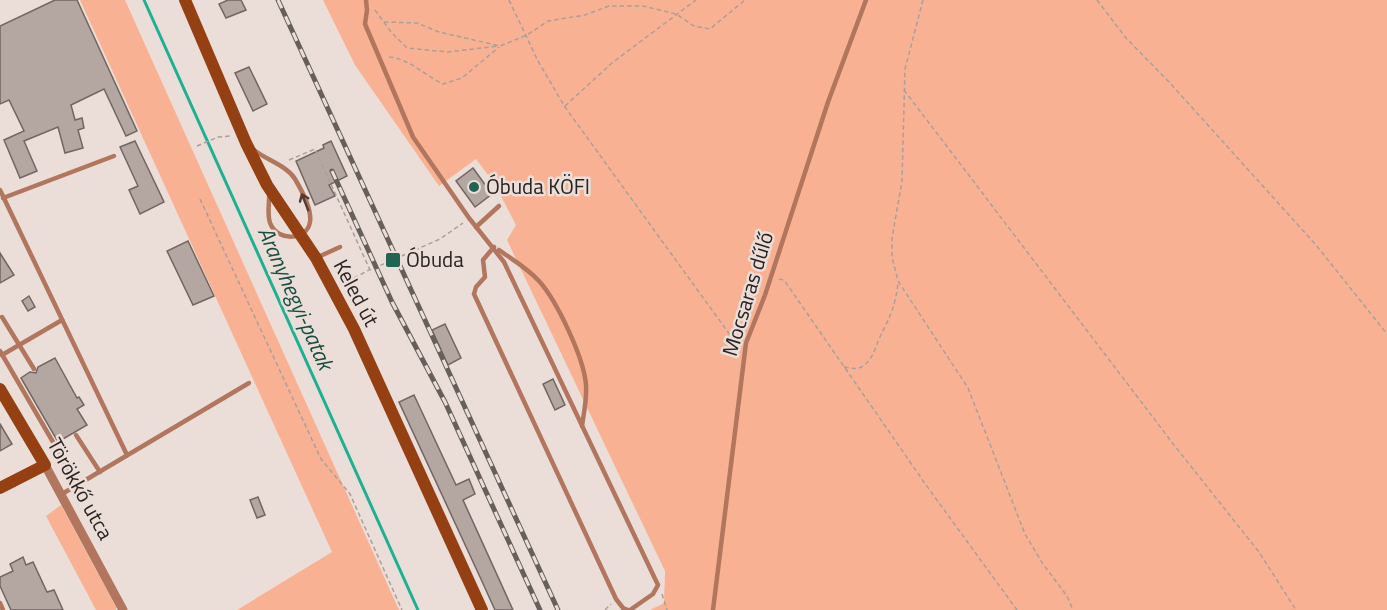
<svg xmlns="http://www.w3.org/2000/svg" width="1387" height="610" font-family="'Titillium Web',sans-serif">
  <rect width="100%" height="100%" fill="#ebded8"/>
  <g fill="#f8b293">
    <path d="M80,0H125L399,610H237L332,552Z"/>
    <path d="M323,0H1387V610H650L664,603L665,571L507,240L516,225L494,183L476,159L439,186L355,65Z"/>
    <path d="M61,505L116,607V610H96L46,516Z"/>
  </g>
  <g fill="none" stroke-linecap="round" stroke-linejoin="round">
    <path stroke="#1db191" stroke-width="3" d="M144,0L418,610"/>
  </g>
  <g fill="#b4a7a2" stroke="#716661" stroke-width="1.5">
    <path d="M55,0H77L137,131L126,136L104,89L71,105L75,120L82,118L84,128L78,130L83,148L65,153L58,127L24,141L37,171L20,178L4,140L24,131L9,100L0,104V26Z"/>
    <path d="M228,0H241L246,10L226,18L219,4Z"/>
    <path d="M249,67L267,104L253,111L235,73Z"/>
    <path d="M135,141L164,202L140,214L129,190L138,186L120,147Z"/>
    <path d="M331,141L347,176L329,185L335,196L315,205L296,161L324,148L323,145Z"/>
    <path d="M473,168L492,194L475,207L456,181Z"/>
    <path d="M188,241L214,296L193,305L167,251Z"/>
    <path d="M0,253L14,275L0,283Z"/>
    <path d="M29,296L35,307L28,311L22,301Z"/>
    <path d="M445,324L461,358L448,365L432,330Z"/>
    <path d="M55,358L77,398L79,397L84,405L77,409L87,425L58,442L21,378L30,372L36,373L38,367Z"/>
    <path d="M553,379L565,405L555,410L543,384Z"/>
    <path d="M414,395L456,485L469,479L475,494L463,500L513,610H495L480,577L399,402Z"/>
    <path d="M0,424L12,444L0,451Z"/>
    <path d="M258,497L265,515L257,518L250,500Z"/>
    <path d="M23,557L26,565L33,562L47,592L54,590L63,610H11L0,586V577L13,571L10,564Z"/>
  </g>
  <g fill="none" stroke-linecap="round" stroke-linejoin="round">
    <g stroke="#aa9f9b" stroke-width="1.5" stroke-dasharray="4.5 3" stroke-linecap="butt">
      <path d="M509,0L538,61L565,107L738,346"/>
      <path d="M923,0L905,69L902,181L892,238V257L898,281L968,388L1025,534L1043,564L1067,596L1073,610"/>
      <path d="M1097,0L1126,38L1170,83L1316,245L1387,334"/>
      <path d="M375,10L391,32L407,48L448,52L499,46"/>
      <path d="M384,22L417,23L439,32L500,46L527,35L548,21L585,15L609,6H643L676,14L694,26L710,29L745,0"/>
      <path d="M389,57C408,58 426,76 443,84L462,78L499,47"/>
      <path d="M904,90L1174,445L1259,552L1296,610"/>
      <path d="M565,106L612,63L696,0"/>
      <path d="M197,146L218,137L230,136"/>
      <path d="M289,160L315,149L370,270L440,239L463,223"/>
      <path d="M200,199L321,459L350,494L402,610"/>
      <path d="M354,278L369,270"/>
      <path d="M779,279L784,280L926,485L1017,610"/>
      <path d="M844,367C851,368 857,370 863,366C871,361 875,350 878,341C888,320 896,307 898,282"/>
      <path d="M662,594L667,610"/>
      <path d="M605,610L611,604"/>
    </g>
    <g stroke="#b1765d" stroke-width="4.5">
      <path d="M366,0L367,10L365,24L413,137L469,218L504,262L658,585L653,594L630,610"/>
      <path d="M254,150C266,160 286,165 295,179C301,189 312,210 310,222C307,241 278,241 271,225C266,216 270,203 269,193"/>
      <path d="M0,190L127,455"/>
      <path d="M3,198L114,156"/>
      <path d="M476,227L499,206"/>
      <path d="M494,247L483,260L485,277L476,287L474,294L616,599L623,608L628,610"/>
      <path d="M499,250C513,260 527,268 539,281C557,301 584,358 586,385C587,399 584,412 582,426"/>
      <path d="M318,257L340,247"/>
      <path d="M2,317L34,369"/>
      <path d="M0,351L78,485"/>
      <path d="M2,355L62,320"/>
      <path d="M76,435L100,472"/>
      <path d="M62,494L249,383"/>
      <path d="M0,603L3,610"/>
      <path d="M713,610L746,343L765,295L828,102L866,0"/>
    </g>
    <path stroke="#b1765d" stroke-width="9" d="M45,465L123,610"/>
    <g stroke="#944012" stroke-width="12">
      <path d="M185,0L246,143L267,185L316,258L354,329L482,610"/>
      <path d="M0,389L45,465L0,488"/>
    </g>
    <g stroke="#665f5c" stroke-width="5">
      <g id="rail">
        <path d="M278,0L558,610"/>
        <path d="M332,171L392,302L445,402L540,610"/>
      </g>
    </g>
    <use href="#rail" stroke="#ebded8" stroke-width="3" stroke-dasharray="9" stroke-linecap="butt"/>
  </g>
  <defs><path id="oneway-shaft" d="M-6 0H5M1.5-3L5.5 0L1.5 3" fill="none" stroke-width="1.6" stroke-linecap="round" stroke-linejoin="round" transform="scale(1.5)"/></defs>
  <use stroke="#513c33" href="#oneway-shaft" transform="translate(305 202) rotate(-112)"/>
  <g fill="#226453" stroke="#ebded8" stroke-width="2">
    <circle cx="474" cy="187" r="6"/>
    <rect x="385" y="252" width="16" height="16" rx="3"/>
  </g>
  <g text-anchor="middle" stroke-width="5" stroke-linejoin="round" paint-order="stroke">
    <g font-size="21" fill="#282321" stroke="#ebded8" text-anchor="start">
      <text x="486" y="194">Óbuda KÖFI</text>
      <text x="406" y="267">Óbuda</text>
    </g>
    <g font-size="21" fill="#282321" stroke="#ebded8">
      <text transform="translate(356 293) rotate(62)" y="7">Keled út</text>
      <text transform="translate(748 294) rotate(-73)" y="7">Mocsaras dűlő</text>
      <text transform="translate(80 489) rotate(61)" y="7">Törökkő utca</text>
    </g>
    <g font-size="22" font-style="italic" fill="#174e40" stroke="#ebded8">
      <text transform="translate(296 298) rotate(66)" y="8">Aranyhegyi-patak</text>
    </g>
  </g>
</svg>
